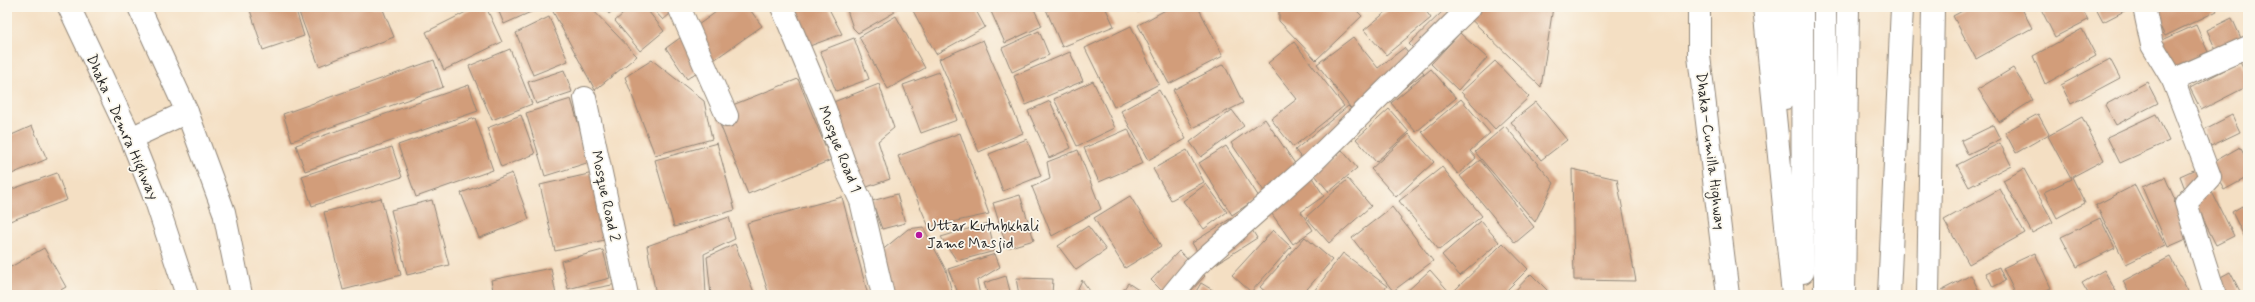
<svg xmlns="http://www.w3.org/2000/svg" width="2255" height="302" font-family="Mynerve,sans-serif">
  <rect width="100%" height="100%" fill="#fbf7ec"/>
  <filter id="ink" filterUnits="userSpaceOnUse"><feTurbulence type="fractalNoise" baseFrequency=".025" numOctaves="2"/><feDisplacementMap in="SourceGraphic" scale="8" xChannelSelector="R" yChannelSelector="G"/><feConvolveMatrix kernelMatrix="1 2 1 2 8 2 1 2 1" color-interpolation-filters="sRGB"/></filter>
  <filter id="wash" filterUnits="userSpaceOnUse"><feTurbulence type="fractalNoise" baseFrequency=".012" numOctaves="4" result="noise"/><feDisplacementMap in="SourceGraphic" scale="16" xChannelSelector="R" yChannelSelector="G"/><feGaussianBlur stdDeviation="0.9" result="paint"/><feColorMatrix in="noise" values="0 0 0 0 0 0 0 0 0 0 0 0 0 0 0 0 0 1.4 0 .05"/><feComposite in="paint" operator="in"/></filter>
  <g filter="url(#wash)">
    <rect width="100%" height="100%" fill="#f4dfc3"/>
    <g id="blocks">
      <g fill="#d29d7a">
        <path d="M249,7H295L304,36L263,50Z"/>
        <path d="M297,7H382L394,37L319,66Z"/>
        <path d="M476,7H486L502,42L444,70L426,32Z"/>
        <path d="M497,7H542L504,24Z"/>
        <path d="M552,7H590L637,56L595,90L551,8Z"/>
        <path d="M603,7H617L609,14Z"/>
        <path d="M631,7H645L664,31L640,51L615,21Z"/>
        <path d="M651,7H678L663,20Z"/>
        <path d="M723,7H748L762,26L687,79L666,48Z"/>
        <path d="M789,7H828L842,34L807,47Z"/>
        <path d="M846,7H892L895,12L858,33L853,28Z"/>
        <path d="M911,7H974L985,27L936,54Z"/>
        <path d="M989,7H1033L1042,26L1005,43Z"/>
        <path d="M1045,7H1105L1114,26L1062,47Z"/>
        <path d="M1133,7H1145L1137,12Z"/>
        <path d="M1171,7H1198L1223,56L1169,84L1138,25Z"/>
        <path d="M1279,7H1353L1362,16L1316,60L1279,21Z"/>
        <path d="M1392,7H1423L1431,18L1386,55L1364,30Z"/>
        <path d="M1458,7H1553L1541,87Z"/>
        <path d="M1970,7H2021L2032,28L1976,59L1953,16Z"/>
        <path d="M2040,7H2081L2088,20L2055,37Z"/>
        <path d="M2095,7H2132L2103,22Z"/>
        <path d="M2150,7H2215L2217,11L2165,36Z"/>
        <path d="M1444,10L1461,27L1426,61L1409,44Z"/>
        <path d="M896,16L925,68L888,89L859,37Z"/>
        <path d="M549,17L568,61L533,75L516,33Z"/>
        <path d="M2232,18L2244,45L2219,57L2207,30Z"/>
        <path d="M2196,25L2208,52L2170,69L2158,42Z"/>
        <path d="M1131,26L1159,84L1114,107L1085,48Z"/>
        <path d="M2082,29L2096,56L2045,84L2033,56Z"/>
        <path d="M1039,31L1049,55L1012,72L1002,48Z"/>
        <path d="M1460,33L1487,58L1458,90L1431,64Z"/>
        <path d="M1353,37L1378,68L1404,48L1424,73L1361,121L1311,170L1295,150L1348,106L1353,111L1317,64Z"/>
        <path d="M854,38L869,79L836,91L820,51Z"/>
        <path d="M983,40L1023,133L979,152L939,59Z"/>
        <path d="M1294,42L1344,106L1293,147L1271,119L1297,99L1268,63Z"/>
        <path d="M510,49L532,104L492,120L469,66Z"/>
        <path d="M1070,52L1083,81L1026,105L1014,76Z"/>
        <path d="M2110,59L2120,78L2071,104L2061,85Z"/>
        <path d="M434,60L443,87L292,141L283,114Z"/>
        <path d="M652,60L704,101L712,139L655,155L625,77Z"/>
        <path d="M1495,61L1529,97L1495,129L1461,92Z"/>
        <path d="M2240,62L2248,78V86L2201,110L2190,88Z"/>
        <path d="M1224,64L1243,103L1193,128L1173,90Z"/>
        <path d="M2013,68L2033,100L1999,122L1978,89Z"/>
        <path d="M1431,69L1456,98L1416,132L1391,103Z"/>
        <path d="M564,70L572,92L536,104L528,82Z"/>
        <path d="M939,72L957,120L921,133L903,85Z"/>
        <path d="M798,79L831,160L748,194L715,112Z"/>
        <path d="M1093,81L1115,128L1077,146L1054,99Z"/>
        <path d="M2147,82L2158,103L2116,125L2105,105Z"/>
        <path d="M879,84L894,128L878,141L890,179L864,188L831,103Z"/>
        <path d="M469,85L478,111L305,171L296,145Z"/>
        <path d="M1159,90L1186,139L1148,160L1121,111Z"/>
        <path d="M571,99L590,162L545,176L526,113Z"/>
        <path d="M1461,99L1490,133L1470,151L1476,158L1458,174L1422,132Z"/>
        <path d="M1050,101L1071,148L1049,158L1028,111Z"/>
        <path d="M1536,102L1567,140L1541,160L1511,122Z"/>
        <path d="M1389,109L1409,132L1376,162L1356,139Z"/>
        <path d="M1232,110L1244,126L1201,157L1190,142Z"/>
        <path d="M2038,114L2049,134L2016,153L2005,132Z"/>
        <path d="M2156,114L2169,141L2120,163L2107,137Z"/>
        <path d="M521,115L535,154L501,167L487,128Z"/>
        <path d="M2232,115L2240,132L2211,146L2203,130Z"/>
        <path d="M2082,117L2104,160L2072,177L2085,203L2057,218L2044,192L2071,179L2048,136Z"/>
        <path d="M475,118L493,170L416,197L398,145Z"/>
        <path d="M1265,119L1302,174L1268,197L1231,143Z"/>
        <path d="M1994,125L2001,139L1968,155L1961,141Z"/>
        <path d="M32,126L47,159L7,176V137Z"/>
        <path d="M1505,126L1554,183L1535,222L1475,152Z"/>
        <path d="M1128,129L1143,163L1099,182L1084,148Z"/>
        <path d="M960,133L989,214L929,227L898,156Z"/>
        <path d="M1409,134L1434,162L1396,197L1371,169Z"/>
        <path d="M1027,139L1041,176L1003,191L989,154Z"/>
        <path d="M717,143L735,210L674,227L655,160Z"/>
        <path d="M2000,143L2011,165L1969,187L1957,165Z"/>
        <path d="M1226,146L1259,197L1232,215L1199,163Z"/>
        <path d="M392,147L402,177L312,206L302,176Z"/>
        <path d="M2240,147L2248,162V177L2224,190L2210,164Z"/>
        <path d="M1078,150L1101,209L1052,236L1032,187L1050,179L1047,162Z"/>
        <path d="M1187,150L1204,182L1171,200L1153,169Z"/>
        <path d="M1342,150L1357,168L1329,192L1314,174Z"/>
        <path d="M1480,160L1534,227L1515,243L1460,176Z"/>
        <path d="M1442,167L1482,216L1439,250L1399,201Z"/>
        <path d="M2198,168L2203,181L2185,189L2180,176Z"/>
        <path d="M1572,169L1617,179L1636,281L1574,280Z"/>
        <path d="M2024,169L2053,222L2032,233L2003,180Z"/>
        <path d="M57,173L67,200L7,222V191Z"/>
        <path d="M512,173L529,219L479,238L461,193Z"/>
        <path d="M593,173L609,239L555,251L540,185Z"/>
        <path d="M1311,176L1324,196L1301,212L1313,230L1293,244L1267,207Z"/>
        <path d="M2165,177L2191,237L2168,247L2142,187Z"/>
        <path d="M1348,179L1371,206L1329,243L1306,217Z"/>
        <path d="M1206,184L1227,212L1204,229L1183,201Z"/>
        <path d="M2135,185L2165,245L2126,264L2096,205Z"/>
        <path d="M2000,189L2025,233L1969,264L1944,220Z"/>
        <path d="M2212,192L2234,236L2216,245L2194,201Z"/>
        <path d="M897,194L905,223L882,229L872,201Z"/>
        <path d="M1020,195L1034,240L1007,248L993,203Z"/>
        <path d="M1130,196L1161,246L1125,268L1094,218Z"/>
        <path d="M842,197L868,295H769L747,223Z"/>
        <path d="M381,198L401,275L343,290L324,212Z"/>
        <path d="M432,200L449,265L407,275L391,210Z"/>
        <path d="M2242,206L2248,218V237L2245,238L2232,212Z"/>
        <path d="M1392,207L1433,261L1393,291L1352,238Z"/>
        <path d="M1241,212L1257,238L1208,269L1192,243Z"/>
        <path d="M729,217L735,239L704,254L706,295H656L647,246Z"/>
        <path d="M2100,218L2115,248L2077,267L2061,237Z"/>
        <path d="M1481,221L1499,242L1460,276L1442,255Z"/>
        <path d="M988,223L995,251L957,261L941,237Z"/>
        <path d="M1088,226L1106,250L1076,270L1058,246Z"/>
        <path d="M923,227L946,270L953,295H889L880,252L908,229Z"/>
        <path d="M1273,230L1291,247L1251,292L1232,275Z"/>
        <path d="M1305,237L1332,260L1302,295H1269L1260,287Z"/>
        <path d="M1503,243L1528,269L1502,295H1456L1453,292Z"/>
        <path d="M735,244L755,295H711L707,257Z"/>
        <path d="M44,248L66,287L52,295H9L7,269Z"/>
        <path d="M603,250L610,278L568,289L561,261Z"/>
        <path d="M1179,251L1205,276L1187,295H1166L1151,280Z"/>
        <path d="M1343,253L1387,286L1380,295H1311Z"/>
        <path d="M2035,253L2051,288L2036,295H2016L2003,268Z"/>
        <path d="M995,254L1000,267L977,281L980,295H959L948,269Z"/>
        <path d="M2170,257L2190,295H2130L2123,281Z"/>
        <path d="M1999,267L2005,281L1993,287L1986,273Z"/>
        <path d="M551,268L556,295H494L491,280Z"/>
        <path d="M1430,270L1452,295H1403Z"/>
        <path d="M2104,270L2118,295H2089L2082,283Z"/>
        <path d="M2230,272L2242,295H2226L2217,279Z"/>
        <path d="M1531,274L1548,291L1544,295H1511Z"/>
        <path d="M1971,275L1981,295H1945L1942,290Z"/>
        <path d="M1006,276L1011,295H988L984,283Z"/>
        <path d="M1016,278L1053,279L1052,295H1019Z"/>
        <path d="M1082,280L1093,295H1075Z"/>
        <path d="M1128,283L1146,295H1120Z"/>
        <path d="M1201,283L1221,295H1194Z"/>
        <path d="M617,284L619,295H565V294Z"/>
        <path d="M155,291L157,295H145Z"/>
      </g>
    </g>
  </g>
  <g filter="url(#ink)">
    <use href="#blocks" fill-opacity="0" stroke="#908577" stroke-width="1"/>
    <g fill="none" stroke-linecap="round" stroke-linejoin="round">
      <g stroke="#908577" stroke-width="24">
        <g id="minor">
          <path d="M679,7L727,116"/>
          <path d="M782,7L825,109L847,171L861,201L883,295"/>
          <path d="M2144,7L2152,45L2173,80L2210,177L2186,203L2215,295"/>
          <path d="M2173,80L2248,47"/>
          <path d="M585,98L627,295"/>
          <path d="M1172,295L1195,267L1312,163L1470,7"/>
        </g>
      </g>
      <g stroke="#908577" stroke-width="24">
        <g id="major">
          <path d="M69,7L131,138L156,201L187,295"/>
          <path d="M139,7L187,112L224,212L241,295"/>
          <path d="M1699,7V56L1728,295"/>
          <path d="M131,138L187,112"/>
          <path d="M1928,295L1933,7"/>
        </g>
      </g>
      <g stroke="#908577" stroke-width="24">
        <g id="highway">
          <path d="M1764,7L1793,295"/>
          <path d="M1802,7L1803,272"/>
          <path d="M1825,7V295"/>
          <path d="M1785,98V7"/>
          <path d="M1844,295L1848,7"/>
          <path d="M1889,295L1902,7"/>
        </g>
      </g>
      <use href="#minor" stroke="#fff" stroke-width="22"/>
      <use href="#major" stroke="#fff" stroke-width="22"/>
      <use href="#highway" stroke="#fff" stroke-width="22"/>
    </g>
  </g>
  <circle fill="#b5179e" stroke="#fbf7ec" stroke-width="1.5" cx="919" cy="235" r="4"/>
  <g text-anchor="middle" stroke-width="3.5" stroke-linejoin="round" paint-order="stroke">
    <g font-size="15" fill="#2b2b2b" stroke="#fbf7ec">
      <text transform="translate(123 127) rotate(66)" y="5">Dhaka - Demra Highway</text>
      <text transform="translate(840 149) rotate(68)" y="5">Mosque Road 1</text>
      <text transform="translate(1711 151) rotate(83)" y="5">Dhaka–Cumilla Highway</text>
      <text transform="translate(606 196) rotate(78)" y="5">Mosque Road 2</text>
    </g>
    <g font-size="15" fill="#2b2b2b" stroke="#fbf7ec" text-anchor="start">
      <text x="927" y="231">Uttar Kutubkhali<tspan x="927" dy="17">Jame Masjid</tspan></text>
    </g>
  </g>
  <rect width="2255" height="302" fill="none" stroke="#fbf7ec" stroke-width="24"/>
</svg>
